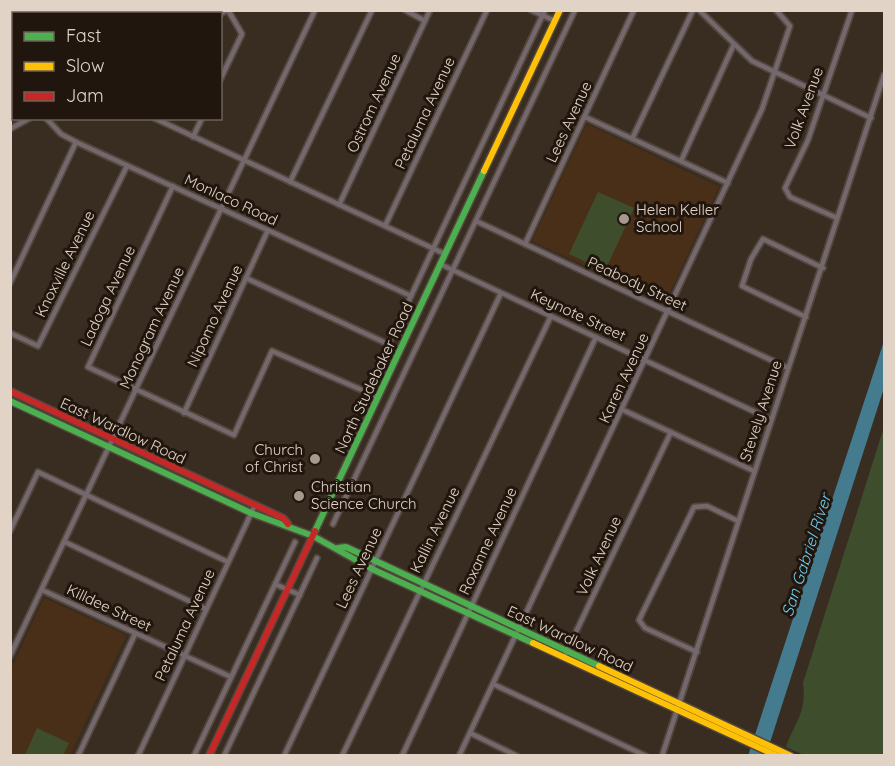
<svg xmlns="http://www.w3.org/2000/svg" width="895" height="766" font-family="Quicksand,sans-serif">
  <rect width="100%" height="100%" fill="#392c21"/>
  <g fill="#492f17">
    <path d="M587,124L719,187L665,303L532,241Z"/>
    <path d="M44,598L124,634L125,638L70,755L11,756V670Z"/>
  </g>
  <g fill="#3e4e2d">
    <path d="M598,192L634,208L605,271L569,254Z"/>
    <path d="M884,427V755H804L786,747C795,722 807,712 803,683Z"/>
    <path d="M37,728L69,743L63,755H25Z"/>
  </g>
  <path fill="#447b8e" d="M884,341V388L766,755L748,756Z"/>
  <g fill="none" stroke-linecap="round" stroke-linejoin="round">
    <g stroke="#52473d" stroke-width="8">
      <g id="street">
        <path d="M405,10L425,21"/>
        <path d="M531,10L555,21"/>
        <path d="M699,10L752,61L871,118"/>
        <path d="M22,14L24,10"/>
        <path d="M79,14L80,10"/>
        <path d="M164,14L170,10"/>
        <path d="M220,14L227,10"/>
        <path d="M10,39L14,32"/>
        <path d="M10,50L14,51"/>
        <path d="M220,80L242,34L228,10"/>
        <path d="M585,117L728,183"/>
        <path d="M46,118L61,134L76,142L411,296"/>
        <path d="M154,118L445,254"/>
        <path d="M10,129L30,118"/>
        <path d="M193,137L202,118"/>
        <path d="M632,139L693,10"/>
        <path d="M681,161L734,44"/>
        <path d="M290,182L372,10"/>
        <path d="M173,186L88,367L234,435L272,351L378,397"/>
        <path d="M339,205L430,10"/>
        <path d="M837,218L790,197L785,188L808,140L852,10"/>
        <path d="M476,221L788,368"/>
        <path d="M385,226L487,10"/>
        <path d="M525,244L634,10"/>
        <path d="M440,264L770,419"/>
        <path d="M246,278L388,344"/>
        <path d="M10,283L76,142"/>
        <path d="M806,317L742,286L751,259L763,239L823,268"/>
        <path d="M10,333L38,346L127,166"/>
        <path d="M366,392L545,10"/>
        <path d="M623,410L754,471"/>
        <path d="M184,413L268,230"/>
        <path d="M333,524L575,10"/>
        <path d="M10,531L38,472L228,562"/>
        <path d="M65,542L206,609"/>
        <path d="M275,584L300,595"/>
        <path d="M42,590L231,677"/>
        <path d="M697,652L645,628L639,620L694,507L707,506L738,521"/>
        <path d="M566,653L671,432"/>
        <path d="M10,656L315,10"/>
        <path d="M493,684L646,756"/>
        <path d="M470,733L517,756"/>
        <path d="M78,756L135,634"/>
        <path d="M138,756L255,505"/>
        <path d="M194,756L295,542"/>
        <path d="M224,756L317,558"/>
        <path d="M284,756L501,293"/>
        <path d="M342,756L551,316"/>
        <path d="M402,756L596,337"/>
        <path d="M459,756L762,109L790,26L776,10"/>
        <path d="M662,756L884,75"/>
      </g>
    </g>
    <g stroke="#52473d" stroke-width="9">
      <g id="fast">
        <path d="M10,401L251,513L313,536L372,569L533,643"/>
        <path d="M315,531L484,171"/>
        <path d="M338,548L346,547L599,666"/>
      </g>
    </g>
    <g stroke="#52473d" stroke-width="9">
      <g id="slow">
        <path d="M10,113L14,112"/>
        <path d="M484,171L560,10"/>
        <path d="M533,643L777,756"/>
        <path d="M599,666L791,756"/>
      </g>
    </g>
    <g stroke="#52473d" stroke-width="9">
      <g id="jam">
        <path d="M193,14L199,10"/>
        <path d="M10,391L283,518L288,524"/>
        <path d="M209,756L315,531"/>
      </g>
    </g>
    <use href="#street" stroke="#75686d" stroke-width="4.5"/>
    <use href="#fast" stroke="#4caf50" stroke-width="6"/>
    <use href="#slow" stroke="#ffc107" stroke-width="6"/>
    <use href="#jam" stroke="#c62828" stroke-width="6"/>
  </g>
  <g fill="#a7998d" stroke="#21160d" stroke-width="2">
    <circle cx="624" cy="219" r="6"/>
    <circle cx="315" cy="459" r="6"/>
    <circle cx="299" cy="496" r="6"/>
  </g>
  <g text-anchor="middle" stroke-width="6" stroke-linejoin="round" paint-order="stroke">
    <g font-size="15" fill="#e2d3c7" stroke="#21160d">
      <text transform="translate(374 103) rotate(-65)" y="5">Ostrom Avenue</text>
      <text transform="translate(804 108) rotate(-70)" y="5">Volk Avenue</text>
      <text transform="translate(425 113) rotate(-65)" y="5">Petaluma Avenue</text>
      <text transform="translate(569 122) rotate(-65)" y="5">Lees Avenue</text>
      <text transform="translate(231 200) rotate(25)" y="5">Monlaco Road</text>
      <text transform="translate(65 264) rotate(-64)" y="5">Knoxville Avenue</text>
      <text transform="translate(637 284) rotate(25)" y="5">Peabody Street</text>
      <text transform="translate(108 296) rotate(-65)" y="5">Ladoga Avenue</text>
      <text transform="translate(578 315) rotate(25)" y="5">Keynote Street</text>
      <text transform="translate(215 316) rotate(-65)" y="5">Nipomo Avenue</text>
      <text transform="translate(152 328) rotate(-65)" y="5">Monogram Avenue</text>
      <text transform="translate(374 378) rotate(-65)" y="5">North Studebaker Road</text>
      <text transform="translate(624 378) rotate(-65)" y="5">Karen Avenue</text>
      <text transform="translate(761 411) rotate(-72)" y="5">Stevely Avenue</text>
      <text transform="translate(123 431) rotate(25)" y="5">East Wardlow Road</text>
      <text transform="translate(435 530) rotate(-64)" y="5">Kallin Avenue</text>
      <text transform="translate(488 541) rotate(-65)" y="5">Roxanne Avenue</text>
      <text transform="translate(599 556) rotate(-65)" y="5">Volk Avenue</text>
      <text transform="translate(359 568) rotate(-65)" y="5">Lees Avenue</text>
      <text transform="translate(109 608) rotate(25)" y="5">Killdee Street</text>
      <text transform="translate(185 625) rotate(-65)" y="5">Petaluma Avenue</text>
      <text transform="translate(570 639) rotate(25)" y="5">East Wardlow Road</text>
    </g>
    <g font-size="15" fill="#e2d3c7" stroke="#21160d" text-anchor="start">
      <text x="636" y="215">Helen Keller<tspan x="636" dy="17">School</tspan></text>
      <text x="303" y="455" text-anchor="end">Church<tspan x="303" dy="17">of Christ</tspan></text>
      <text x="311" y="492">Christian<tspan x="311" dy="17">Science Church</tspan></text>
    </g>
    <g font-size="16" font-style="italic" fill="#6ecff1" stroke="#21160d">
      <text transform="translate(806 555) rotate(-72)" y="6">San Gabriel River</text>
    </g>
  </g>
  <rect width="895" height="766" fill="none" stroke="#e2d3c7" stroke-width="24"/>
  <rect x="12" y="12" width="210" height="108" fill="#21160d" stroke="#6e6257" stroke-width="1.5"/>
  <rect x="24" y="32" width="30" height="9" fill="#4caf50" stroke="#6e6257" stroke-width="1.5"/>
  <text x="66" y="42" font-size="18" fill="#e2d3c7">Fast</text>
  <rect x="24" y="62" width="30" height="9" fill="#ffc107" stroke="#6e6257" stroke-width="1.5"/>
  <text x="66" y="72" font-size="18" fill="#e2d3c7">Slow</text>
  <rect x="24" y="92" width="30" height="9" fill="#c62828" stroke="#6e6257" stroke-width="1.5"/>
  <text x="66" y="102" font-size="18" fill="#e2d3c7">Jam</text>
</svg>
